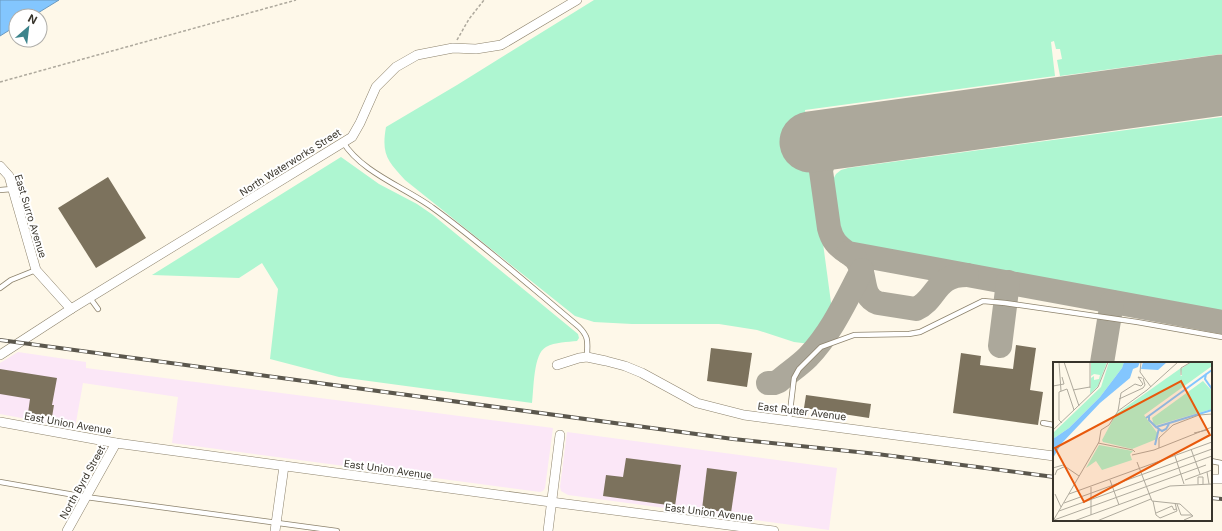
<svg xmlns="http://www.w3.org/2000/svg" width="1222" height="531" font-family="Inter,sans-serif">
  <rect width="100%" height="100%" fill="#fef8e9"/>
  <g fill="#fbe7f7">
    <path d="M18,352L86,362V368L553,428L545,488L543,491L540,492L172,443L178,397L83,383L75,428L0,414V363Z"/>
    <path d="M567,432L837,468L829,530L568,495L561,491L560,487Z"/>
  </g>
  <g fill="#aef6d1">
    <path d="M594,0H1222V54L1060,76L1057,60L1062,59L1060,49H1056L1054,41L1051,42L1055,76L805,110L832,310C828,323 818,333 810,344L794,342L757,330L719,324H632L594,322L575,316L405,180C388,161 381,155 386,127L457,85Z"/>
    <path d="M1222,117V314L851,247L840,241L837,235L830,185L836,174L841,170L848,168Z"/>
    <path d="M341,157L379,184L417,204L433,215L578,334L579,338L577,341C568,342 555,342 546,347C533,354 534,389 532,403L339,377L270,359L278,289L262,263L239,278L152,275Z"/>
  </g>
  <path fill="#83c6fe" stroke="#6c9abf" d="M0,0H59L33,16H16V26L0,36Z"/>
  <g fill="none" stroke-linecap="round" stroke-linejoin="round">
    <g stroke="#aca89b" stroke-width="24">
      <path d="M843,137C831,146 823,156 821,171L829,228C832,240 837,246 848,253L1222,322"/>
      <path d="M848,253C872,267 856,295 878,303L916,309C938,299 934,275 967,275"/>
      <path d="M1000,346L1008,282"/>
      <path d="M1102,363L1112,302"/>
      <path d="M768,383H774L779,381C788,373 799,366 808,357C832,332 846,300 862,270"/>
    </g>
    <path stroke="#aca89b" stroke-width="61" d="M810,142L1222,85"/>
  </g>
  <g fill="#7c725d">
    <path d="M108,177L146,238L96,268L58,208Z"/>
    <path d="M1016,345L1036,348L1030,390L1043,392L1038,425L953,413L961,353L981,356L980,365L1013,369Z"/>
    <path d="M711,348L752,353L747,387L707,381Z"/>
    <path d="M0,369L57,378L52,405H54L52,417L28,413L30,399L0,394Z"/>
    <path d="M806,395L871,404L869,418L804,408Z"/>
    <path d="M626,458L681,465L675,506L603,496L606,475L623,477Z"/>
    <path d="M707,468L737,472L731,513L702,509Z"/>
  </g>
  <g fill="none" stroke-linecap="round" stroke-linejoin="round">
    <g stroke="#8d836d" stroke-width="6">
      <g id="lane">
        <path d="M343,142C361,172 406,188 433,208C484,245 531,287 579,327C590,338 587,343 587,357"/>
        <path d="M0,190L12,189"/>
        <path d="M0,288L11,280L36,270"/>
        <path d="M90,298L98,309"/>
        <path d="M789,420L794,378L799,369L821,347L854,335L909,334L920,332L983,301L1005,303L1137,322L1222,337"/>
        <path d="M1043,423L1054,425"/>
        <path d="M1211,461L1221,463V479"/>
        <path d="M0,482L86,497L337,531"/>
      </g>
    </g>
    <g stroke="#8d836d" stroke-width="10">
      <g id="street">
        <path d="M0,166L9,176L36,270L71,309"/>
        <path d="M0,355L71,309L352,137L360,123L376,87L396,67L417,55L453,48L476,49L501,45L577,0"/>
        <path d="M557,365L579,358L587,357L606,361L625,366L642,373L697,403L744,415L1054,456"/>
        <path d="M0,422L116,443L551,502L774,531"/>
        <path d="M1211,479H1222"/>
        <path d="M67,531L116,443"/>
        <path d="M275,531L284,466"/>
        <path d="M548,531L560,435"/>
      </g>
    </g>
    <g stroke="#aea99d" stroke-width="1.5" stroke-dasharray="3 2" stroke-linecap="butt">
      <path d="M457,40L469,19L484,0"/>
      <path d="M0,82L296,0"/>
    </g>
    <use href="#lane" stroke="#fff" stroke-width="4.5"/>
    <use href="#street" stroke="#fff" stroke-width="9"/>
    <g stroke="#5b574d" stroke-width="4">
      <g id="rail">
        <path d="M0,340L733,439L877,454L1054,477"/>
        <path d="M1211,498L1222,499"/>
      </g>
    </g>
    <use href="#rail" stroke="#fff" stroke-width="2.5" stroke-dasharray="8" stroke-linecap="butt"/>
  </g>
  <g text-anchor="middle" stroke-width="4" stroke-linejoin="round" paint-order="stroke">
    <g font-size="10" fill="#38342b" stroke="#fff">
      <text transform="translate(290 162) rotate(-32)" y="4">North Waterworks Street</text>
      <text transform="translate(31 216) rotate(73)" y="4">East Surro Avenue</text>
      <text transform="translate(802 411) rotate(7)" y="4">East Rutter Avenue</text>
      <text transform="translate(68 423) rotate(10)" y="4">East Union Avenue</text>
      <text transform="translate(388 469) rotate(8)" y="4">East Union Avenue</text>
      <text transform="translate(82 482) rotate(-61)" y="4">North Byrd Street</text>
      <text transform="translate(709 512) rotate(7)" y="4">East Union Avenue</text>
    </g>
  </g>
  <g transform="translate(1053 362)">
    <rect width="159" height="159" fill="#fef8e9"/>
    <path d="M38,0H54L45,24L37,32L38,16L41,14V18L46,17L47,13L41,12L38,14ZM56,0H71L69,6L47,35L16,66L0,77V71L48,25ZM138,0H159V4L91,53L105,72L104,77L79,87L50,80L49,78L63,52L128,6L127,13L129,14L128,7ZM150,19L159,29V47L101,64L99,56ZM46,83L80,89L77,92L79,98L49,108L43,99L33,106Z" fill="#aef6d1"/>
    <path d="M71,0H87L85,5L80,7L77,16L47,41L9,81L0,96V77L16,66L47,35L69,6ZM90,0H114L105,8L88,7Z" fill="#83c6fe"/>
    <path fill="none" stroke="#83c6fe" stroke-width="2" d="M153,12L152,17L159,27M96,54V58L103,65L159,48M93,56L159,8M103,65L109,69L113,67L116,62M102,83L106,66"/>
    <path fill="none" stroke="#afaa9d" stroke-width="1" d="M6,0L8,29M11,0L26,44M88,0L87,10L98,25M128,13V6L138,0M0,24L11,22L9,15M37,26V0M20,28L37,25M66,37L90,26L92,23L90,16M65,49L68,31L82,22L88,24L90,22L85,15L89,16M9,61L6,58V30L14,27L21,48M0,68L45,25L55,0M141,71L154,68M45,81L80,88L82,90M106,86V76L120,63L146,53L159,52M138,87L147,112M79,93L101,88L159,65M122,94L131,122M84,100L99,139L127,142L140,154L131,158M0,106L10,103L26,114M154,110L156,122M2,113L4,108L13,104M57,118L66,143M132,118L159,108M145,122V115H150V122M2,132L8,145M16,132L159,80M100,139L103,153L107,156L124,149L122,141M11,141L159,87M124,142L128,153H139M6,149L159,94M103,151L119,144L121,148L123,147M38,153V125M1,158L153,103M0,159L46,80L48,68L56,63L65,49L94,28L125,0M21,159L117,124L159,122M44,159L98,137"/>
    <path fill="#e8590c" fill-opacity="0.15" stroke="#e8590c" stroke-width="2" d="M128,19L157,73L31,140L2,86Z"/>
    <rect width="159" height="159" fill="none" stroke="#38342b" stroke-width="2"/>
  </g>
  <g transform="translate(28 28) rotate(28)"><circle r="19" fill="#ffffff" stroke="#afaeaa"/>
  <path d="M0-3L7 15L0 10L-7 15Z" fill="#3d848c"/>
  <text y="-6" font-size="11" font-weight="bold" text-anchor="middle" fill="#38342b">N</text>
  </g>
</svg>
